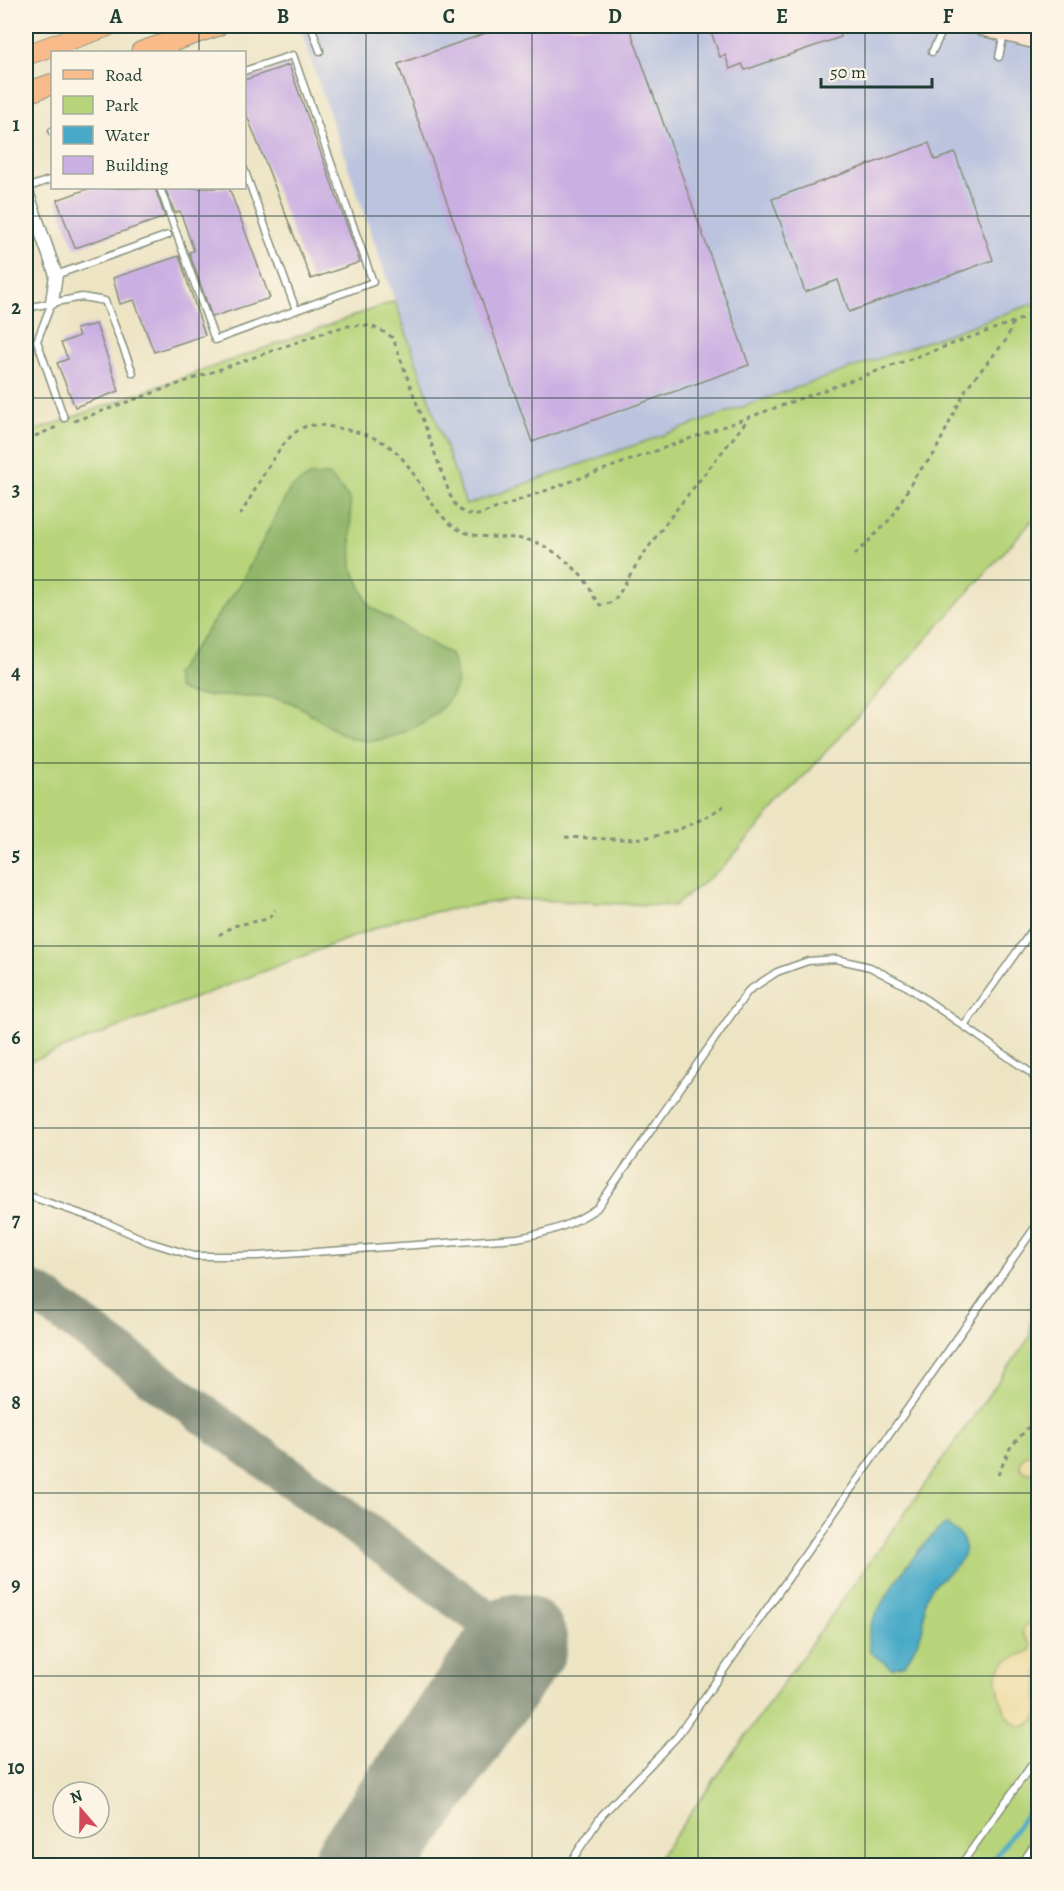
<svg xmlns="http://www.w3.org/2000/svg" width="1064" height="1891" font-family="Alegreya,serif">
  <rect width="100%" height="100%" fill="#fcf5e5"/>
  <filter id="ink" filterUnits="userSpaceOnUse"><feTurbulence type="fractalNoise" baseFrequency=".0167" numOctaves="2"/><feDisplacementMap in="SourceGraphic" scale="12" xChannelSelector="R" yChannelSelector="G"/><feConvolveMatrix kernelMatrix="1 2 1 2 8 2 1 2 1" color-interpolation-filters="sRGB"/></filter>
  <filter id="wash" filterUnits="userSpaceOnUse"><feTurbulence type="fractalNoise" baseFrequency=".008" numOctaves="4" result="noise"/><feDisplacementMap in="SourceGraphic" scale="24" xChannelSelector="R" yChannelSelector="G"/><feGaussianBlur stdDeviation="1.35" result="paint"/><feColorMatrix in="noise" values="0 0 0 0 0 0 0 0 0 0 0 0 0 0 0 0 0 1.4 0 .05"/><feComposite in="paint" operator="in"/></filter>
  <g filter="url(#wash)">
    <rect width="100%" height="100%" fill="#ede4c4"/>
    <path fill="#bbc3de" d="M299,26H1038V302L466,505Z"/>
    <g fill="#b7d47a" stroke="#6b8857" stroke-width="1.5">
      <path d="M395,301L466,505L1038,302V514L724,866L674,906L513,899L404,917L26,1063V434Z"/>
      <path d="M1038,1236V1865L653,1866L1030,1337L1035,1240Z"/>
    </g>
    <path fill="#91b66a" stroke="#587a4f" stroke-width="1.5" d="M329,475L350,499L352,567L369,606L452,656C453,663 457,672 457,679C454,714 391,746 359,740C330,734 313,710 287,701C254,688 206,705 178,688L175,674L239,586L290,489L309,476Z"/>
    <g fill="#eeda9e" stroke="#868c69" stroke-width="1.5">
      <circle cx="1029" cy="1464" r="9"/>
      <path d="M1038,1616V1716C1012,1748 996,1695 997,1674L1006,1661L1030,1651L1031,1646L1023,1634V1628Z"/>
    </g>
    <path fill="#49aac8" stroke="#34747e" stroke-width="1.5" d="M947,1525L963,1538C972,1564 942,1573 930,1590C921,1603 927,1618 922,1631C918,1643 911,1654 905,1664L891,1668L870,1652C868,1642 867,1633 871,1624C878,1605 929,1529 947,1525Z"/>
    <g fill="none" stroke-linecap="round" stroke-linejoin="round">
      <path stroke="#49aac8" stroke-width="4.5" d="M989,1866L1038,1798"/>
      <path stroke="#86907c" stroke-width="40" d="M26,1289L41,1296L518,1643"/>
      <path stroke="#86907c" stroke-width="99" d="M362,1866L518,1643"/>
    </g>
    <g id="blocks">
      <g fill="#caafe2">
        <path d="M506,26H629L749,365L532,442L398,64Z"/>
        <path d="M709,26H837L841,37L745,70L742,64L730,69L725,55L720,57Z"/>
        <path d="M289,65L360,262L311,279L244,108V80Z"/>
        <path d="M929,143L935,160L955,153L993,260L849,312L838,280L805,292L772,199Z"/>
        <path d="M90,188H155L165,217L75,248L57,200Z"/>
        <path d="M165,188H229L270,298L212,317L189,252L194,251L180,211L175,213Z"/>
        <path d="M179,256L205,335L154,352L134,300L120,304L113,278Z"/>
        <path d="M96,324L119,391L75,407L57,363L68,359L61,343L79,336L76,329Z"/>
      </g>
    </g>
  </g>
  <g filter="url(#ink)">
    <use href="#blocks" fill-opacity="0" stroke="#86907c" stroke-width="1.5"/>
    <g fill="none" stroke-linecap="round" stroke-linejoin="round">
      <g stroke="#86907c" stroke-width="9">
        <g id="lane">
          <path d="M311,26L320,51"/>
          <path d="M932,52L945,26"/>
          <path d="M999,57L1004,34"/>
          <path d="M52,131V132"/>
          <path d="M244,169L296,310"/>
          <path d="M26,188L52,179"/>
          <path d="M160,188L215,340L373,282L293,55L244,71"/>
          <path d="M56,275L168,235"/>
          <path d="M52,302L37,341L64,418"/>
          <path d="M26,308L82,297L105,301L133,373"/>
          <path d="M26,427L27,431"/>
          <path d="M964,1026L1038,922"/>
          <path d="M26,1195L105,1222L149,1242L194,1256H257L517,1238C547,1233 571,1226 597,1208L748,991L777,972L808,961L836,959L870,967L908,987L1031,1073L1038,1084"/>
          <path d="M568,1866L602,1815L676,1738L1038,1223"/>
          <path d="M960,1866L1038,1756"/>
          <path d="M1020,1866L1038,1840"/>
        </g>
      </g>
      <g stroke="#86907c" stroke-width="15">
        <path id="street" d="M26,189L56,275L52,302"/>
      </g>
      <g stroke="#86907c" stroke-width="21">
        <path id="secondary" d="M981,26L1038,40"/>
      </g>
      <g stroke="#86907c" stroke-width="22">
        <g id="primary">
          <path d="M141,52L217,26"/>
          <path d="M26,55L108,26"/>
          <path d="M26,93L52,84"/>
        </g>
      </g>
      <g stroke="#86907c" stroke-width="3" stroke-dasharray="4.5 4.5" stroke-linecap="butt">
        <path d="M74,421L325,332C352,324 369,320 393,338L450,495C457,509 461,515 478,515L1038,313"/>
        <path d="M35,436L59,426"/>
        <path d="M240,515C256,491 281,433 307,426C319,423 332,427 343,429C364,433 386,440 400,456C420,478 431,512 456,528C476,540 501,536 523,539C546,542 573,564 586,582C591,589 593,598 600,605C615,606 621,590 628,578C663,522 708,471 748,419"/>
        <path d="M855,555L892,517L916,475L934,454L967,387L1007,339L1013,322"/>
        <path d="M565,837C633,840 663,845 724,806"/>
        <path d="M219,935L233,926L268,919L275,910"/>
        <path d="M998,1475L1010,1448L1038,1416"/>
      </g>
      <use href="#lane" stroke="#fff" stroke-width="6"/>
      <use href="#street" stroke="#fff" stroke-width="12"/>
      <use href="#secondary" stroke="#fde4d1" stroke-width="18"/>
      <use href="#primary" stroke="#fabb8b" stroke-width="20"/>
    </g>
  </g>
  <path fill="none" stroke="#1f3d34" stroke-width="1.5" stroke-opacity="0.55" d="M199,26V52M366,26V1866M532,26V1866M698,26V1866M865,26V1866M199,188V1866M26,216H1038M26,398H1038M26,580H1038M26,763H1038M26,946H1038M26,1128H1038M26,1310H1038M26,1493H1038M26,1676H1038"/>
  <rect width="1064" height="1891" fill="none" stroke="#fcf5e5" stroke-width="66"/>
  <rect x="51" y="51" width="195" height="138" fill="#fcf5e5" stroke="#a4ab9e" stroke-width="1.5"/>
  <rect x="63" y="70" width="30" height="9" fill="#fabb8b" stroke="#a4ab9e" stroke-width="1.5"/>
  <text x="105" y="81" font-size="18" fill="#1f3d34">Road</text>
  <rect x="63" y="96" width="30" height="18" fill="#b7d47a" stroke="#a4ab9e" stroke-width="1.5"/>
  <text x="105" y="111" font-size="18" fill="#1f3d34">Park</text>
  <rect x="63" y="126" width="30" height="18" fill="#49aac8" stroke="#a4ab9e" stroke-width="1.5"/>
  <text x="105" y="141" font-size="18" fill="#1f3d34">Water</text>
  <rect x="63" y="156" width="30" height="18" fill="#caafe2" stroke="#a4ab9e" stroke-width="1.5"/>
  <text x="105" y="171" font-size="18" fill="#1f3d34">Building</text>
  <g transform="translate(81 1810) rotate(340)"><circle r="28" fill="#fcf5e5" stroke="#a4ab9e" stroke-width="1.5"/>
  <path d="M0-4.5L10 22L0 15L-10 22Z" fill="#d1495b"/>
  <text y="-9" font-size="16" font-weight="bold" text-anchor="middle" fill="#1f3d34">N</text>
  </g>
  <path d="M821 78v9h111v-9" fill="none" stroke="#1f3d34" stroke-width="3"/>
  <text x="830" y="78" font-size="18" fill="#1f3d34" stroke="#fcf5e5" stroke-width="4.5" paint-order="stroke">50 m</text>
  <rect x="33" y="33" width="998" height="1825" fill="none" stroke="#1f3d34" stroke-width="2"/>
  <g font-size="20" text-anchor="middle" font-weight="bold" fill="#1f3d34">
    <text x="116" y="23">A</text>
    <text x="283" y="23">B</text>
    <text x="449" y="23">C</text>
    <text x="615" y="23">D</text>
    <text x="782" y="23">E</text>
    <text x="948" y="23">F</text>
    <text x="16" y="131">1</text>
    <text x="16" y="314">2</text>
    <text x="16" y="496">3</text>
    <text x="16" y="679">4</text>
    <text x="16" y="861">5</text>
    <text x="16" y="1044">6</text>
    <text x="16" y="1226">7</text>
    <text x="16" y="1409">8</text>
    <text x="16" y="1591">9</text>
    <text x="16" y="1774">10</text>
  </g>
</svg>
